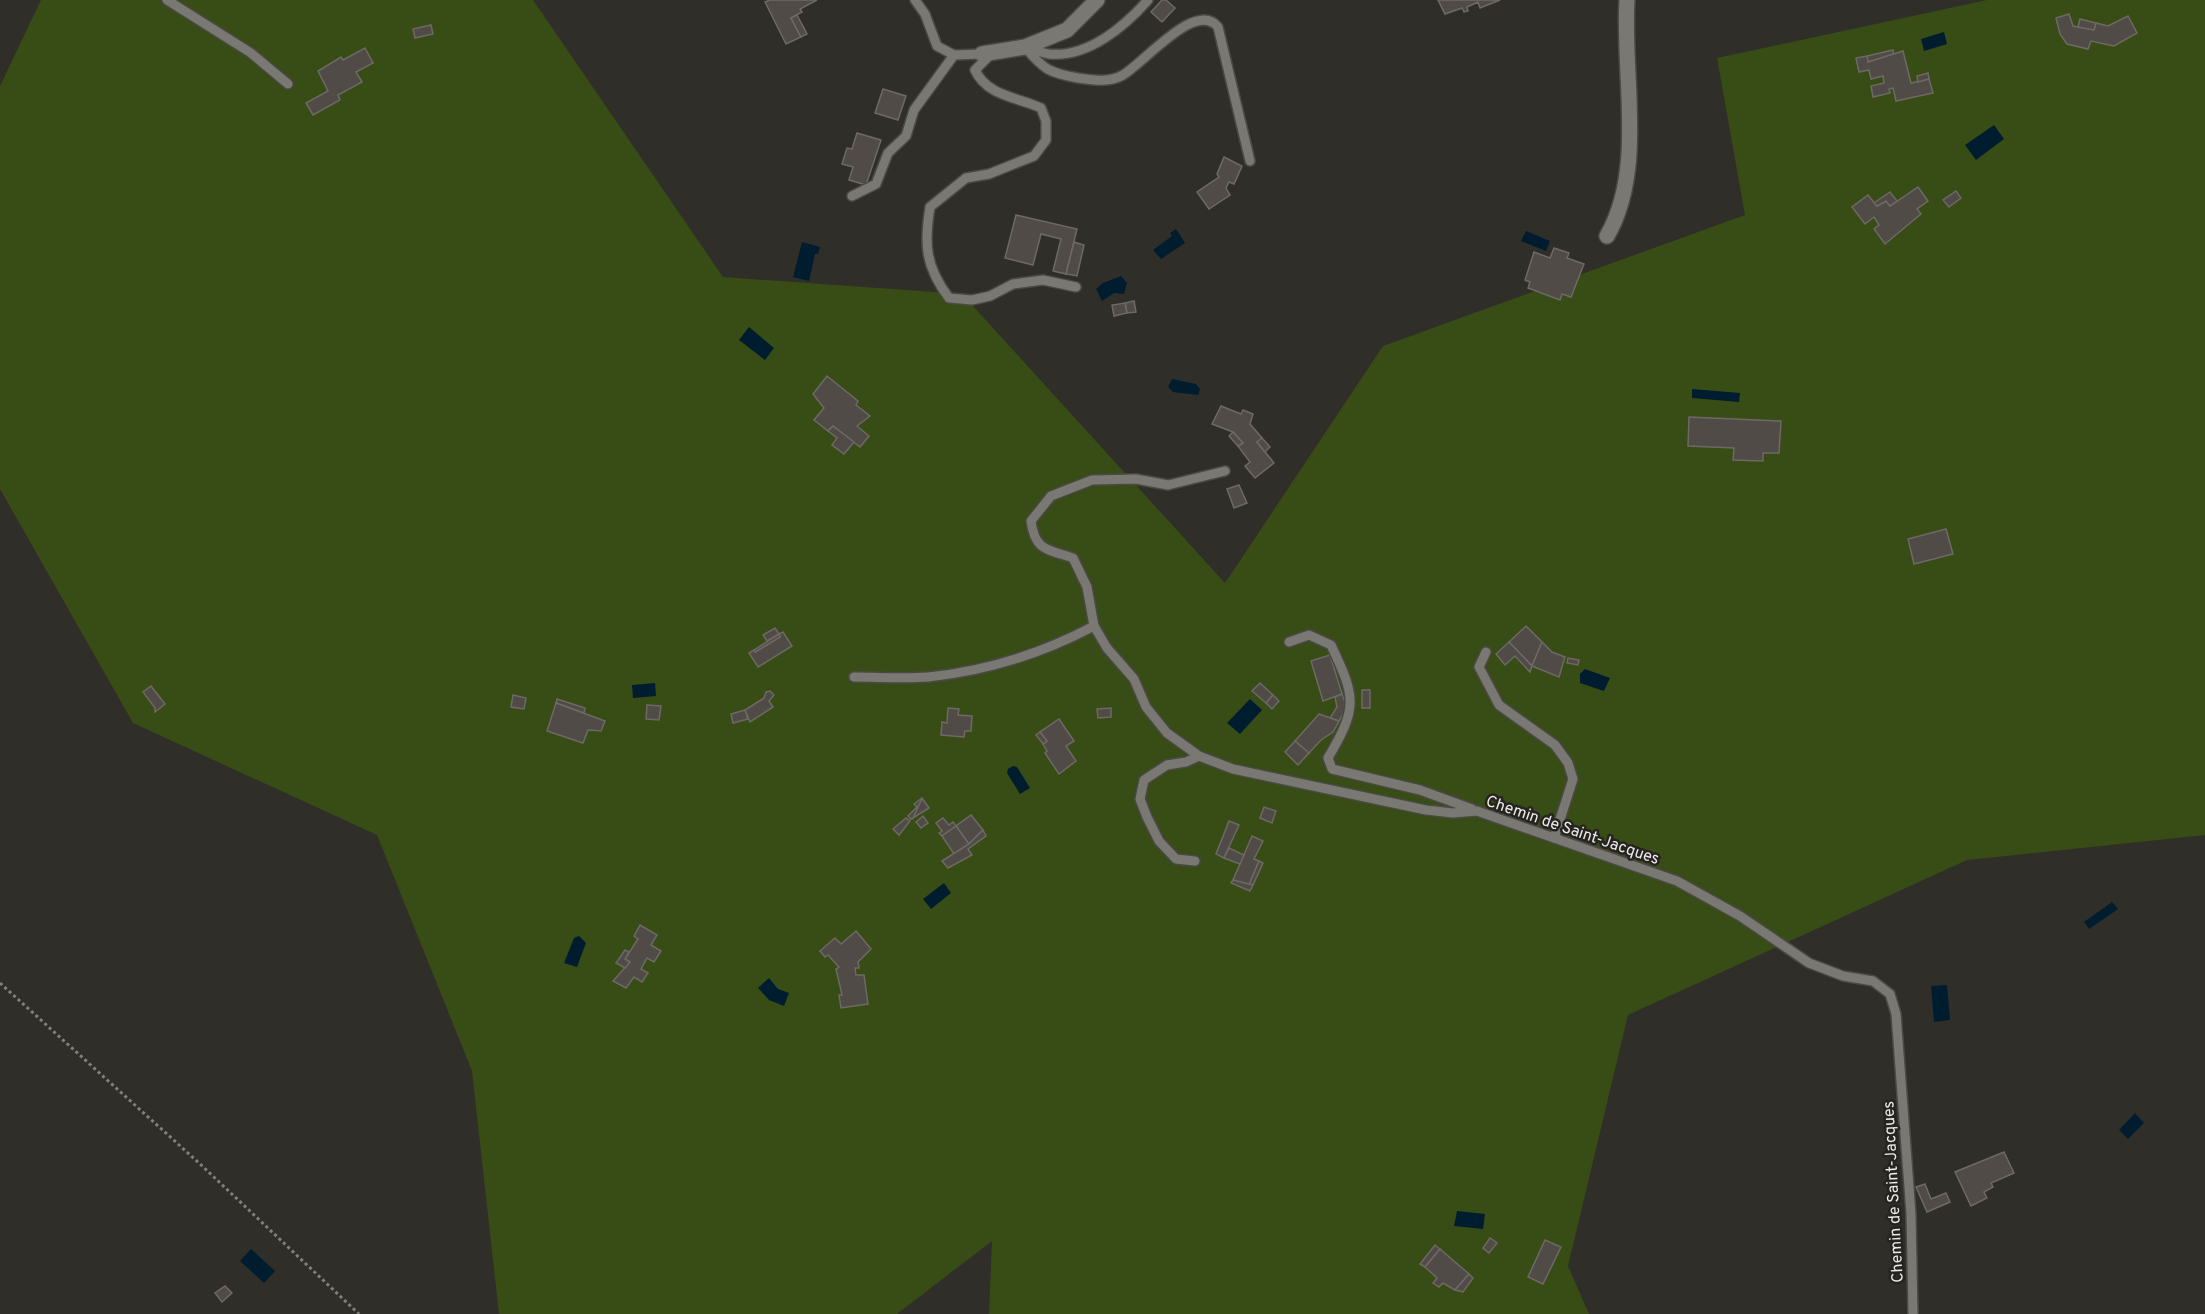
<svg xmlns="http://www.w3.org/2000/svg" width="2205" height="1314" font-family="Overpass,sans-serif">
  <rect width="100%" height="100%" fill="#302e29"/>
  <path fill="#384c15" d="M41,0H533L723,277L962,294L1225,583L1383,346L1745,215L1717,58L1987,0H2205V835L1967,860L1628,1015L1568,1266L1589,1314H989L992,1241L897,1314H499L472,1071L377,835L133,723L0,489V86Z"/>
  <g fill="#001d2f">
    <path d="M1944,32L1947,44L1924,51L1921,39Z"/>
    <path d="M1994,125L2004,139L1976,160L1965,145Z"/>
    <path d="M1176,229L1185,243L1161,259L1153,250L1172,236L1170,233Z"/>
    <path d="M1526,231L1550,241L1546,251L1521,241Z"/>
    <path d="M802,242L820,247L818,254H815L809,281L793,277Z"/>
    <path d="M1121,276L1127,283L1124,294L1114,293L1102,301L1096,289L1103,283Z"/>
    <path d="M749,327L774,348L765,360L739,340Z"/>
    <path d="M1172,379L1196,384L1200,389L1198,395L1173,392L1168,387Z"/>
    <path d="M1692,389L1740,393L1739,402L1692,398Z"/>
    <path d="M1585,669L1610,678L1604,691L1580,683V674Z"/>
    <path d="M655,683L656,696L633,698L632,685Z"/>
    <path d="M1250,699L1262,710L1240,734L1227,723Z"/>
    <path d="M1013,766L1017,767L1030,788L1020,794L1007,773L1008,769Z"/>
    <path d="M944,883L951,893L931,909L923,899Z"/>
    <path d="M2112,902L2118,909L2089,929L2084,922Z"/>
    <path d="M579,936L586,943L577,967L564,963L574,938Z"/>
    <path d="M769,978L778,989L789,993L784,1006L769,1000L758,988Z"/>
    <path d="M1947,985L1950,1020L1934,1022L1931,986Z"/>
    <path d="M2135,1113L2144,1123L2128,1139L2119,1130Z"/>
    <path d="M1457,1211L1485,1214L1483,1229L1454,1226Z"/>
    <path d="M251,1249L275,1271L264,1283L240,1261Z"/>
  </g>
  <g fill="#504b47" stroke="#6d6965" stroke-width="1.5">
    <path d="M770,0H817L800,9L802,12L791,18L801,37L786,44L765,2Z"/>
    <path d="M1162,0H1166L1175,8L1162,22L1151,12Z"/>
    <path d="M1438,0H1500L1480,8L1478,2L1467,7L1468,11L1464,12L1462,8L1445,14Z"/>
    <path d="M2069,14L2073,26L2094,30L2096,23L2108,26L2128,16L2137,33L2114,46L2091,41L2088,49L2067,44L2060,34L2056,18Z"/>
    <path d="M797,15L807,34L801,37L791,18Z"/>
    <path d="M2080,19L2096,23L2094,30L2078,27Z"/>
    <path d="M431,25L433,34L415,38L413,29Z"/>
    <path d="M365,48L373,63L356,72L362,82L338,95L340,100L313,115L306,103L328,91L318,71L341,57L343,60Z"/>
    <path d="M1893,50L1894,56L1868,62L1867,56Z"/>
    <path d="M1903,51L1911,83L1929,79L1933,93L1896,101L1893,88L1889,89L1890,93L1873,97L1871,86L1884,83L1883,76L1871,79L1869,70L1859,72L1856,58L1867,56L1868,62Z"/>
    <path d="M1928,73L1929,79L1918,82L1917,76Z"/>
    <path d="M883,89L906,96L898,120L875,113Z"/>
    <path d="M857,133L881,140L866,185L849,180L853,167L842,164L847,148L852,149Z"/>
    <path d="M1224,157L1242,166L1234,184L1229,182L1226,188L1230,195L1209,209L1197,192L1219,177L1217,174Z"/>
    <path d="M1918,187L1928,201L1917,209L1921,214L1885,244L1874,229L1879,225L1874,217L1865,224L1852,207L1868,195L1877,206L1886,201L1890,206Z"/>
    <path d="M1956,191L1961,198L1949,207L1943,200Z"/>
    <path d="M1890,192L1897,201L1890,206L1886,201L1877,206L1874,203Z"/>
    <path d="M1016,215L1077,229L1066,274L1053,271L1061,239L1041,234L1033,265L1005,258Z"/>
    <path d="M1074,242L1084,245L1077,276L1066,274Z"/>
    <path d="M1554,248L1569,253L1567,258L1584,264L1571,297L1562,294L1560,300L1528,288L1530,282L1525,280L1534,252L1550,258Z"/>
    <path d="M1134,301L1136,312L1127,313L1125,303Z"/>
    <path d="M1125,303L1127,313L1114,316L1112,305Z"/>
    <path d="M827,376L858,401L856,405L870,416L857,426L869,436L860,447L833,426L828,431L814,420L824,408L813,394Z"/>
    <path d="M1221,406L1241,414L1243,410L1253,414L1250,424L1262,438L1257,442L1274,463L1255,478L1245,466L1250,462L1238,446L1243,443L1233,432L1212,424Z"/>
    <path d="M1689,417L1781,421L1779,453H1763V461L1733,460L1734,448L1688,446Z"/>
    <path d="M833,426L854,442L844,454L832,445L837,438L828,431Z"/>
    <path d="M1233,432L1243,443L1238,446L1229,436Z"/>
    <path d="M1262,438L1270,447L1265,452L1257,442Z"/>
    <path d="M1239,485L1247,503L1234,508L1227,489Z"/>
    <path d="M1946,529L1953,554L1914,564L1908,539Z"/>
    <path d="M1526,626L1542,642L1532,666L1509,642Z"/>
    <path d="M775,628L779,634L767,641L763,635Z"/>
    <path d="M783,632L792,646L758,667L749,653L754,650L755,652L780,637L779,634Z"/>
    <path d="M779,634L780,637L755,652L754,650Z"/>
    <path d="M1509,642L1532,666L1530,672L1515,656L1505,665L1496,654Z"/>
    <path d="M1542,642L1552,652L1565,657L1559,677L1532,666Z"/>
    <path d="M1330,655L1342,694L1323,701L1311,661Z"/>
    <path d="M1568,658L1579,660L1578,665L1567,663Z"/>
    <path d="M1260,683L1273,695L1266,703L1252,691Z"/>
    <path d="M151,686L165,704L155,712V708L143,692Z"/>
    <rect x="1362" y="690" width="8" height="18"/>
    <path d="M770,691L774,695L769,701L773,707L750,722L745,710L764,698L766,692Z"/>
    <path d="M1342,694L1347,708L1339,721L1330,718L1337,707L1335,697Z"/>
    <path d="M513,695L526,698L524,709L511,707Z"/>
    <path d="M1273,695L1279,701L1272,709L1266,703Z"/>
    <path d="M557,699L585,708L584,713L556,703Z"/>
    <path d="M556,703L605,721L601,731L588,730L583,743L547,731Z"/>
    <path d="M647,705L661,706L659,720L646,719Z"/>
    <path d="M948,708L959,709L958,715L972,716L971,731H965L964,737L941,735L942,722L947,723Z"/>
    <path d="M1111,708V717L1098,718L1097,709Z"/>
    <path d="M745,710L748,719L733,723L731,714Z"/>
    <path d="M1319,714L1339,721L1333,732L1321,740L1309,753L1295,741Z"/>
    <path d="M1059,719L1074,741L1066,746L1076,761L1059,774L1045,753L1047,751L1043,744L1047,741L1040,732Z"/>
    <path d="M1040,732L1047,741L1043,744L1036,735Z"/>
    <path d="M1295,741L1309,753L1298,765L1285,752Z"/>
    <path d="M922,798L929,808L913,818Z"/>
    <path d="M922,798L913,818L911,819L908,816L917,807L914,804Z"/>
    <path d="M1264,807L1276,811L1272,823L1260,818Z"/>
    <path d="M971,815L983,830L969,844L956,826Z"/>
    <path d="M923,816L928,823L921,828L916,822Z"/>
    <path d="M906,818L910,821L899,835L893,829Z"/>
    <path d="M943,818L949,825L953,822L956,826L942,836L939,833L942,831L936,823Z"/>
    <path d="M1229,821L1239,825L1224,858L1216,854Z"/>
    <path d="M956,826L969,844L954,854L942,836Z"/>
    <path d="M983,830L986,836L968,849L972,855L948,868L942,861L969,844Z"/>
    <path d="M1252,836L1263,841L1254,859L1259,861L1249,885L1233,880Z"/>
    <path d="M1229,848L1244,855L1240,864L1224,858Z"/>
    <path d="M1259,861L1263,863L1253,885H1249Z"/>
    <path d="M1233,880L1253,885L1250,891L1231,883Z"/>
    <path d="M640,925L657,935L651,945L661,951L654,962L647,958L641,969L648,973L642,982L634,977L626,988L613,981L630,962L625,959L638,939L634,936Z"/>
    <path d="M856,931L871,949L858,962L859,968H855L856,975H864L868,1004L841,1008L839,995H842L836,969L839,967L828,955L825,957L820,951L835,938L841,944Z"/>
    <path d="M625,950L629,952L625,959L630,962L625,968L616,963Z"/>
    <path d="M2004,1152L2014,1173L1991,1183L1993,1187L1984,1192L1987,1198L1971,1206L1955,1172Z"/>
    <path d="M1925,1184L1931,1199L1946,1193L1950,1202L1927,1212L1916,1187Z"/>
    <path d="M1490,1238L1497,1243L1489,1253L1483,1248Z"/>
    <path d="M1545,1240L1561,1247L1543,1284L1528,1277Z"/>
    <path d="M1435,1245L1440,1249L1425,1267L1420,1264Z"/>
    <path d="M1440,1249L1469,1274L1455,1290L1443,1283L1439,1287L1433,1283L1437,1278L1425,1267Z"/>
    <path d="M1469,1274L1473,1278L1463,1292L1455,1290Z"/>
    <path d="M225,1286L232,1293L222,1302L215,1293Z"/>
  </g>
  <g fill="none" stroke-linecap="round" stroke-linejoin="round">
    <g stroke="#4b4945" stroke-width="12">
      <g id="lane">
        <path d="M167,0L251,53L288,84"/>
        <path d="M915,0L925,14L937,46L954,55"/>
        <path d="M1025,47C1043,69 1049,73 1078,78C1093,80 1109,83 1123,75C1147,60 1196,0 1218,27L1250,161"/>
        <path d="M1027,47C1034,49 1042,53 1049,54C1088,58 1125,26 1148,0"/>
        <path d="M992,53L975,70C987,96 1017,97 1041,108L1046,121V140L1034,156L989,174L966,178L930,207C924,244 925,266 949,298L972,300L990,296L1013,284L1043,280L1076,287"/>
        <path d="M852,196L876,184L888,153L906,136L914,110L954,55L982,54"/>
        <path d="M1225,471L1168,485L1136,479L1092,480L1051,496L1031,521C1035,551 1047,549 1073,558L1087,587L1094,626L1107,648L1134,679L1146,707L1167,733L1199,756L1233,769L1426,810L1453,813L1477,811L1677,881L1740,916L1809,963L1843,976L1873,981L1890,994L1896,1014L1911,1214L1913,1314"/>
        <path d="M1289,642L1309,635L1331,645C1356,698 1358,707 1328,758L1332,769L1420,790L1472,809"/>
        <path d="M1486,652L1479,667L1499,705L1555,745L1568,763L1573,779L1554,838"/>
        <path d="M854,677C878,677 904,679 928,677C987,671 1041,654 1094,626"/>
        <path d="M1195,861L1176,859L1159,841L1147,817L1140,799L1144,780L1167,765L1186,762L1199,756"/>
      </g>
    </g>
    <g stroke="#4b4945" stroke-width="18">
      <g id="street">
        <path d="M982,54L1025,47L1067,30L1097,0"/>
        <path d="M1607,236C1646,169 1622,74 1627,0"/>
      </g>
    </g>
    <path stroke="#82807c" stroke-width="3" stroke-dasharray="3 3" stroke-linecap="butt" d="M0,983L199,1163L359,1314"/>
    <use href="#lane" stroke="#7a7873" stroke-width="9"/>
    <use href="#street" stroke="#7a7873" stroke-width="15"/>
  </g>
  <g text-anchor="middle" stroke-width="5" stroke-linejoin="round" paint-order="stroke">
    <g font-size="16" fill="#edebe8" stroke="#262420">
      <text transform="translate(1573 829) rotate(19)" y="6">Chemin de Saint-Jacques</text>
      <text transform="translate(1892 1192) rotate(-93)" y="6">Chemin de Saint-Jacques</text>
    </g>
  </g>
</svg>
